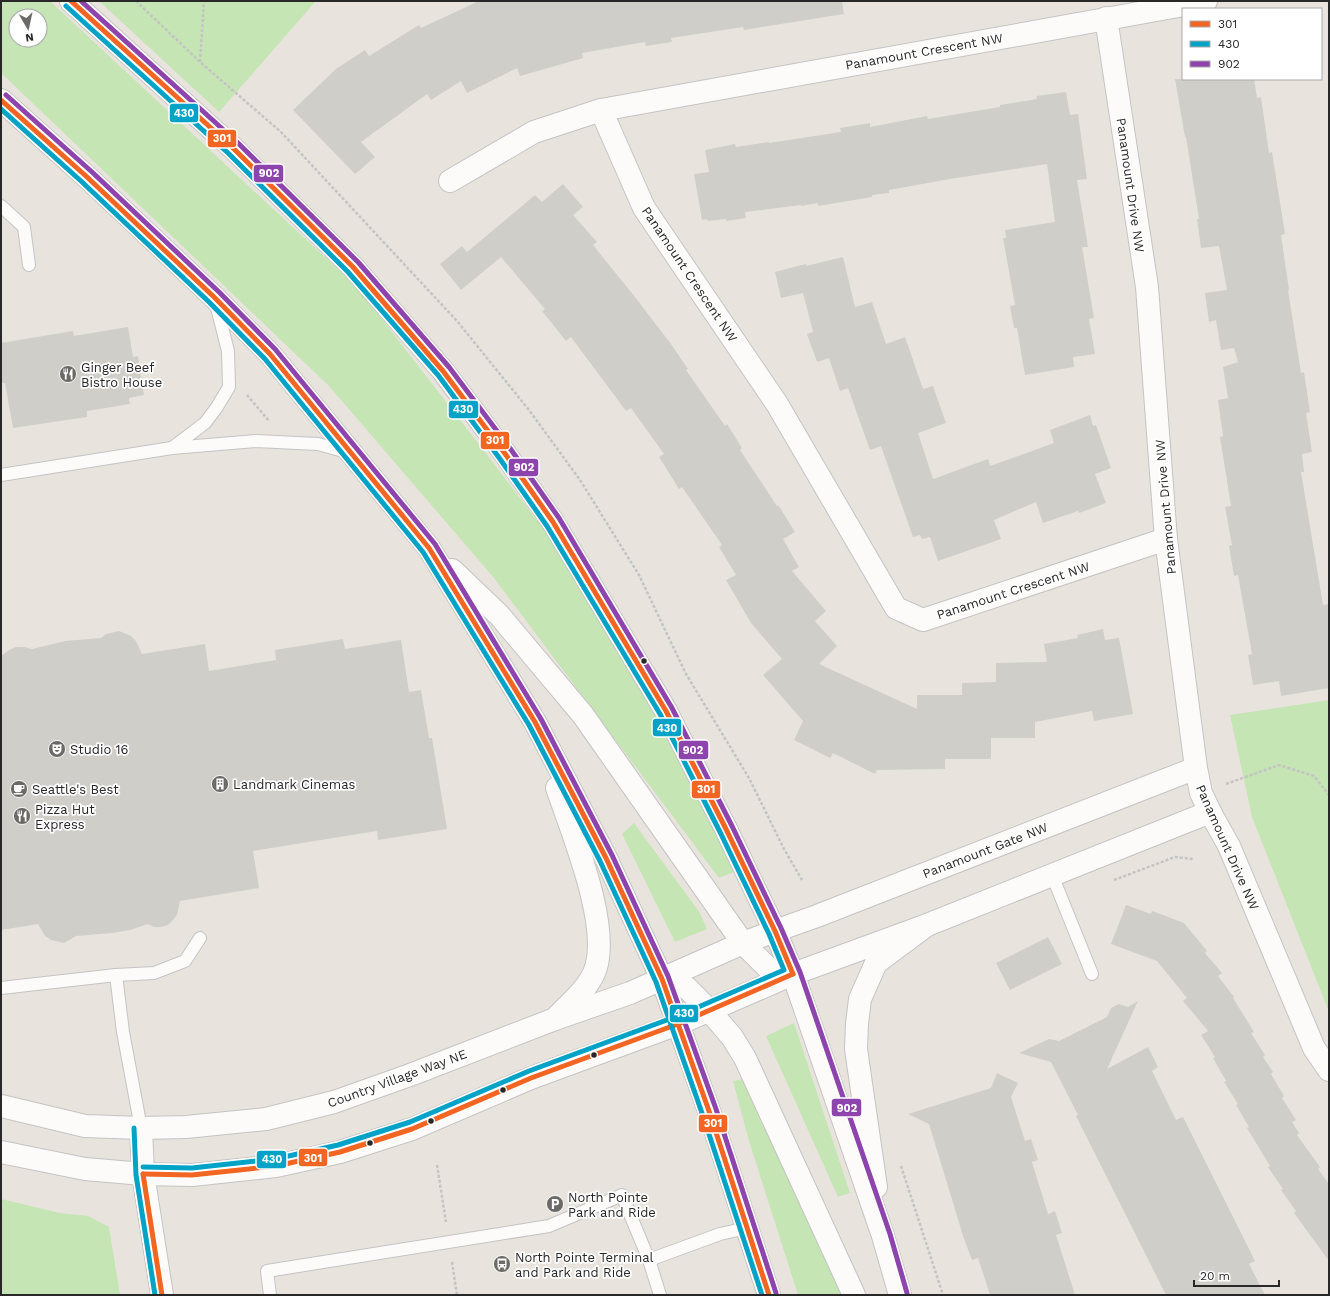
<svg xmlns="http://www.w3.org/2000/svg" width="1330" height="1296" font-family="'Work Sans',sans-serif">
  <rect width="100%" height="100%" fill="#e8e4dd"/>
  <g fill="#c5e5b4" fill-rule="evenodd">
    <path d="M1,1H50L357,287L485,452L564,556L660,720L734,872L719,878L494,578L329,386L1,73ZM16,16H40V40H16Z"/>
    <path d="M99,1H316L219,112Z"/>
    <path d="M1329,700V1012L1252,817L1230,715Z"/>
    <path d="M634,823L700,913L707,929L675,942L622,834Z"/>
    <path d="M794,1023L850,1193L838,1197L766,1036Z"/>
    <path d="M743,1079L748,1083L842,1295H798L749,1141L733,1081Z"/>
    <path d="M1,1199L60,1213L88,1216L109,1227L120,1295H1Z"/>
  </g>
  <g fill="#d0cec9">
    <path d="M479,1H842L844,14L744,30L743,27L671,38L672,42L646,46L645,42L582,53L583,58L520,76L517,68L467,93L461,81L431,100L427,94L361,142L375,157L355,174L293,110L336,69L365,50L369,56L419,25L421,28Z"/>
    <path d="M1175,79H1254L1257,98L1261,97L1269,153L1272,152L1285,234L1281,235L1289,290H1288L1301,373L1304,372L1310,412L1306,413L1312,452L1302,454L1304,472H1301L1323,605L1329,604V688L1281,696L1279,681L1253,685L1248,655L1252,654L1238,575L1234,576L1229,546L1232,545L1225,507L1231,506L1220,437L1223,436L1218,400L1228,398L1223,367L1238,362L1234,348L1221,350L1216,320L1209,322L1205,293L1227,290L1219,246L1201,248L1197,219H1199L1186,137H1185Z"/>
    <path d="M1066,92L1070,115L1078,114L1087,179L1077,180L1088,247H1082L1094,318L1089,319L1095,354L1073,357L1074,367L1025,375L1017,328H1014L1010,306L1015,305L1003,238H1006L1005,230L1055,222L1047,164L950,179L889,190V193L872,195V197L818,206V203L801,206V205L745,212L746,218L726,221V219L708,221L707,219L702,220L694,174L709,172L705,150L735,144L736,147L769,142V143L841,132L840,128L870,123V127L927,116L928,119L1000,107V105L1037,99L1036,96Z"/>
    <path d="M563,184L583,207L573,215L597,242L593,245L635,297L671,344L688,369L686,370L725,426L727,424L742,448L740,450L777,506H779L795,532L783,539L799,567L792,571L826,611L815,621L837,646L819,664L917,709V695H962V683L996,682V663L1047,662L1044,644L1078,638L1077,635L1103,629L1105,640L1119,638L1133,714L1094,721L1092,711L1035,722V738H991V759H945V769L877,770L875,774L833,753L830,758L794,740L803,721L763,675L782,659L751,623L726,580L736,575L719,547L722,545L682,487L679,489L659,457L664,454L631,408L626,411L571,337L566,341L542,311L545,309L501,257L461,290L440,264L462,246L467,252L535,195L542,202Z"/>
    <path d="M843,257L855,307L872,302L886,344L905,337L923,389L933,386L946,423L918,433L933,479L988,459L990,466L1054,443L1050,430L1090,415L1093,426L1096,425L1111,468L1095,474L1106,503L1079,513L1078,511L1043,523L1036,502L994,520L1001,539L938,561L930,537L922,539L920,535L913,537L881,446L870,450L848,388L840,391L829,358L817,362L807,334L813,332L803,293L781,298L775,272L806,264V266Z"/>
    <path d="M128,327L133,357L138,356L144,395L129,398L130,404L87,411V417L13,428L5,383H1V343L73,331L74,336Z"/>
    <path d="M119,631L131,636L136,641L142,654L205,644L209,671L276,660L275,650L343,639L345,649L401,640L409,692L421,690L429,738H432L447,829L378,840L377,831L253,851L259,888L180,901L177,915L173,920L168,925L161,927H154L148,924L130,930L112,933L76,936L64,943L51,940L45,936L38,924L1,930V656L9,650L16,647H24L32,649L65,641L101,638L106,634Z"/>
    <path d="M1126,905L1151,914L1152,911L1184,923L1207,951L1205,953L1222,973L1218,976L1234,997L1233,998L1254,1032L1251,1033L1265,1055L1263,1057L1273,1072L1271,1074L1284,1096L1282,1098L1296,1120L1292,1122L1299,1133L1297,1135L1320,1167L1318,1169L1329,1184V1261L1294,1213L1296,1211L1281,1190L1283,1189L1268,1167L1270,1166L1247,1128L1249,1127L1236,1105L1238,1104L1224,1082L1226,1081L1213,1058L1215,1057L1201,1035L1208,1031L1183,1001L1187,998L1157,961L1111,944Z"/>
    <path d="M1048,937L1062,964L1010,990L996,963Z"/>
    <path d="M1138,1001L1107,1069L1148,1047L1158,1067L1152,1071L1176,1120L1183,1117L1255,1261L1249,1264L1265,1295H1166L1076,1116L1078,1115L1051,1062L1019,1053L1049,1039L1059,1041L1107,1017L1111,1008L1119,1004L1128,1007Z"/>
    <path d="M997,1073L1018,1083L1011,1097L1025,1141L1031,1139L1038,1160L1032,1162L1048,1214L1055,1211L1062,1233L1056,1235L1075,1295H990L978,1258L972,1260L964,1239L929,1124L908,1114L991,1088Z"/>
  </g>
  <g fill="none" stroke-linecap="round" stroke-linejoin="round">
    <g stroke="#c5c3c3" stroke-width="14">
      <g id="service">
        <path d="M1,206L24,227L29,265"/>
        <path d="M172,448L205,423L217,407L229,387L228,351L216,304"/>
        <path d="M1,475L172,448L256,441L318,444L347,452"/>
        <path d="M1052,875L1092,974"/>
        <path d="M116,975L123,1032L141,1128"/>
        <path d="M1,988L116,975L154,973L185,961L200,938"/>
        <path d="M649,1260L720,1234L747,1228"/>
        <path d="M270,1295L267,1271L549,1226L622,1195L649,1260L660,1295"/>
      </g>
    </g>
    <g stroke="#c5c3c3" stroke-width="24">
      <g id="minor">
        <path d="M1106,18L1147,287L1166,539L1196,768L1201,793L1210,812L1229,846L1314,1048L1329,1070"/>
        <path d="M601,110L644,208L777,404L896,608L923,620L1166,539"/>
        <path d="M450,181L534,132L601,110L1206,1"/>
        <path d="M775,931L817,916L1196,768"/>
        <path d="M793,974L927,925L1210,812"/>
      </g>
    </g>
    <g stroke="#c5c3c3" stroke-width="24">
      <g id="tertiary">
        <path d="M1,1106L85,1126L141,1128L186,1127L266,1119L334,1102L410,1075L555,1019L630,993L743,943L775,931"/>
        <path d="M141,1128L143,1174L162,1295"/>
        <path d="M1,1152L85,1169L143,1174L192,1175L276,1166L340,1152L412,1129L531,1078L678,1024L793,974"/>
      </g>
    </g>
    <g stroke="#c5c3c3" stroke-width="24">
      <g id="secondary">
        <path d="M71,1L233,148L353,267L443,371L506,455L553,522L666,711L726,829L775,931L793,974L883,1236L900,1295"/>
        <path d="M1,100L87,177L214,297L270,354L429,548L535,722L606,858L662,979L709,1111L769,1295"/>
        <path d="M452,570L499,615L583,715L726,919L743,943L768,968L793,974"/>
        <path d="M662,979L687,988L709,1010L732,1037L745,1058L854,1295"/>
        <path d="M555,1019C568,1005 586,991 594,973C613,930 572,832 557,788"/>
        <path d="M876,1187L856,1049L857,1024L860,999L876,963L927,925"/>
      </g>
    </g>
    <g stroke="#c4c3c3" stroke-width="2.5" stroke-dasharray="3 2" stroke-linecap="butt">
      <path d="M136,1L200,62L281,132L457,321L529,410L580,480L639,575L686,674L749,778L784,849L802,880"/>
      <path d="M200,62L204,1"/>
      <path d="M247,395L269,421"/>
      <path d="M1226,784L1279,765L1314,776L1329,795"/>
      <path d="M1114,880L1175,857L1193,859"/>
      <path d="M437,1165L446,1222"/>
      <path d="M901,1166L943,1295"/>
      <path d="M452,1262L457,1295"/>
    </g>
    <use href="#service" stroke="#fcfbfa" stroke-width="12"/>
    <use href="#minor" stroke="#fcfbfa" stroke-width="22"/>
    <use href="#tertiary" stroke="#fcfbfa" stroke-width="22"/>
    <use href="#secondary" stroke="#fcfbfa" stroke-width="22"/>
    <g stroke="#fff" stroke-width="8">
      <g id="bus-1">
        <path d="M71,1L233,148L353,267L443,371L506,455L553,522L666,711L726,829L775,931L793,974"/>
        <path d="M1,100L87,177L214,297L270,354L429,548L535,722L606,858L662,979L709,1111L769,1295"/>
        <path d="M143,1174L192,1175L276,1166L340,1152L412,1129L531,1078L678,1024L793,974"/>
        <path d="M143,1174L162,1295"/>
      </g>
    </g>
    <g stroke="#fff" stroke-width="8">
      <g id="bus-2">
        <path d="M66,6L228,153L348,272L438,375L500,459L547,526L660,714L720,832L769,934L784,970L675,1017L529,1071L410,1122L338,1145L275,1159L192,1168L143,1167"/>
        <path d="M1,109L82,182L209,302L265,359L423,552L529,725L600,861L656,982L702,1113L762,1295"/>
        <path d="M134,1128L136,1175L155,1295"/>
      </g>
    </g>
    <g stroke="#fff" stroke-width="8">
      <g id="bus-3">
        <path d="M81,1L238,143L358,262L449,367L512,451L559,518L672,708L732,826L781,928L800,972L890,1234L907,1293"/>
        <path d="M6,95L92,172L219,292L275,349L435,544L541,719L612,855L668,976L716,1109L776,1293"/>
      </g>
    </g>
    <use href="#bus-1" stroke="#f26522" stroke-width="5"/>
    <use href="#bus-2" stroke="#02a3c6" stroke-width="5"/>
    <use href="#bus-3" stroke="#8e44ad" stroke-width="5"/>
  </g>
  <defs>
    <g id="restaurant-disc" transform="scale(0.9)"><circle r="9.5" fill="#6b6a67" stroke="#fff"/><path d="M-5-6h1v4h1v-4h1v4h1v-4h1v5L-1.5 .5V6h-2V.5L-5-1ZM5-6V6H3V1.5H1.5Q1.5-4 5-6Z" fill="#fff"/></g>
    <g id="theatre-disc" transform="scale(0.9)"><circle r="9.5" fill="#6b6a67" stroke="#fff"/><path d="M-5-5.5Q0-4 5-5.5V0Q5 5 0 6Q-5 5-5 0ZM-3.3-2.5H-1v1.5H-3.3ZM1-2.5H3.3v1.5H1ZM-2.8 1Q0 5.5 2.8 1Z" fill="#fff"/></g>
    <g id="building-disc" transform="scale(0.9)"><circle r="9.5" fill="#6b6a67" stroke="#fff"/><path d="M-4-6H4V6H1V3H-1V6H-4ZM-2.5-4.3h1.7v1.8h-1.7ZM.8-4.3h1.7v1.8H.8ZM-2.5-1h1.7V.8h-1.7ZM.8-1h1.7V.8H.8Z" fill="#fff"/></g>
    <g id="cafe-disc" transform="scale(0.9)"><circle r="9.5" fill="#6b6a67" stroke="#fff"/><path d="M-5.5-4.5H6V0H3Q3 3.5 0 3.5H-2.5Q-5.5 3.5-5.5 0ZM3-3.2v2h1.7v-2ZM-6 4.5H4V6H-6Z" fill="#fff"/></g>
    <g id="parking-disc" transform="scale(0.9)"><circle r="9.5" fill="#6b6a67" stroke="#fff"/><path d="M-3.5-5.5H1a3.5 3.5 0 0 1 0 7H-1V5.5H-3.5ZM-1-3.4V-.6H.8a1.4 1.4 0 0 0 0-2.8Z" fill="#fff"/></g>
    <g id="bus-disc" transform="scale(0.9)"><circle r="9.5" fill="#6b6a67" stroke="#fff"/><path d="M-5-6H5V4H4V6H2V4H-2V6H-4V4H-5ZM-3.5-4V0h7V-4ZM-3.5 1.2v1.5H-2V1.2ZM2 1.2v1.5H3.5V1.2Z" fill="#fff"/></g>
  </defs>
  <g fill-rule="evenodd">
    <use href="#restaurant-disc" x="68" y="374"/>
    <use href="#theatre-disc" x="57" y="749"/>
    <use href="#building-disc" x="220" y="784"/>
    <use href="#cafe-disc" x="19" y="789"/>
    <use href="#restaurant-disc" x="22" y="816"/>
    <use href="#parking-disc" x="555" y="1204"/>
    <use href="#bus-disc" x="502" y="1264"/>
  </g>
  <g fill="#282828" stroke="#fff" stroke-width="1.5">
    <circle cx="644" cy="661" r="3.5"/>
    <circle cx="594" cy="1055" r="3.5"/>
    <circle cx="503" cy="1090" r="3.5"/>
    <circle cx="431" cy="1121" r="3.5"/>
    <circle cx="370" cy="1143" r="3.5"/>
  </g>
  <g text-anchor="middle" stroke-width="3.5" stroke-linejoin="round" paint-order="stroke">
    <g font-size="13" fill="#282828" stroke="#fff">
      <text transform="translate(924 51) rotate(-10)" y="5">Panamount Crescent NW</text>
      <text transform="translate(1131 185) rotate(82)" y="5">Panamount Drive NW</text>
      <text transform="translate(690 274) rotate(56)" y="5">Panamount Crescent NW</text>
      <text transform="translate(1165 507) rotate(-95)" y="5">Panamount Drive NW</text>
      <text transform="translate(1013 590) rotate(-18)" y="5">Panamount Crescent NW</text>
      <text transform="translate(1228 847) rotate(66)" y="5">Panamount Drive NW</text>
      <text transform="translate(985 850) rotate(-21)" y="5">Panamount Gate NW</text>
      <text transform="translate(397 1078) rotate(-20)" y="5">Country Village Way NE</text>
    </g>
    <g font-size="13" fill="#282828" stroke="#fff" text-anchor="start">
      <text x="81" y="372">Ginger Beef<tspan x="81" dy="15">Bistro House</tspan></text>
      <text x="70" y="754">Studio 16</text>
      <text x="233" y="789">Landmark Cinemas</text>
      <text x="32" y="794">Seattle's Best</text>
      <text x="35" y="814">Pizza Hut<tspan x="35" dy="15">Express</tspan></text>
      <text x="568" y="1202">North Pointe<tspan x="568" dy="15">Park and Ride</tspan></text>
      <text x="515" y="1262">North Pointe Terminal<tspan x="515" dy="15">and Park and Ride</tspan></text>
    </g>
  </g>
  <g stroke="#fff" stroke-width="1.5">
    <rect x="169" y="103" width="30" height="20" rx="4" fill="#02a3c6"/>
    <rect x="207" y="129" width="30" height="19" rx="4" fill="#f26522"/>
    <rect x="253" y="164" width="31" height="19" rx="4" fill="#8e44ad"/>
    <rect x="448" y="400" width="31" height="19" rx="4" fill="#02a3c6"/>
    <rect x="480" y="431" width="30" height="19" rx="4" fill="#f26522"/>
    <rect x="508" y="458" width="31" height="19" rx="4" fill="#8e44ad"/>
    <rect x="652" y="718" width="30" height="19" rx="4" fill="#02a3c6"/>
    <rect x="678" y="740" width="31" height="20" rx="4" fill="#8e44ad"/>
    <rect x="691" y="780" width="30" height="19" rx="4" fill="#f26522"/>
    <rect x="669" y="1004" width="30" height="19" rx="4" fill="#02a3c6"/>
    <rect x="831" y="1098" width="31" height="19" rx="4" fill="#8e44ad"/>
    <rect x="698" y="1114" width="30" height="19" rx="4" fill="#f26522"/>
    <rect x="298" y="1148" width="30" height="19" rx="4" fill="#f26522"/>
    <rect x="256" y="1150" width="31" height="19" rx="4" fill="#02a3c6"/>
  </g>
  <g font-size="11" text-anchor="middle" font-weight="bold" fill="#fff">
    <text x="184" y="117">430</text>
    <text x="222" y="142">301</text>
    <text x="269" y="177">902</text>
    <text x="463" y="413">430</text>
    <text x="495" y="444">301</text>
    <text x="524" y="471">902</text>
    <text x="667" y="732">430</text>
    <text x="693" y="754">902</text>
    <text x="706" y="793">301</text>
    <text x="684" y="1017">430</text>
    <text x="847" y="1112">902</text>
    <text x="713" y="1127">301</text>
    <text x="313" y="1162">301</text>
    <text x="272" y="1163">430</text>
  </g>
  <rect width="1330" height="1296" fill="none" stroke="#282828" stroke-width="4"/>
  <rect x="1182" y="8" width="140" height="72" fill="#ffffff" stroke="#a9a9a9"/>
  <rect x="1190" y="21" width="20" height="6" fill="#f26522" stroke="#a9a9a9"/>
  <text x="1218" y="28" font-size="12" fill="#282828">301</text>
  <rect x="1190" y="41" width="20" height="6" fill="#02a3c6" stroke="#a9a9a9"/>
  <text x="1218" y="48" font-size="12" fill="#282828">430</text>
  <rect x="1190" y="61" width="20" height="6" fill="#8e44ad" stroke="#a9a9a9"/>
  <text x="1218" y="68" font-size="12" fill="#282828">902</text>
  <g transform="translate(28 28) rotate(171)"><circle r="19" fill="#ffffff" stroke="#a9a9a9"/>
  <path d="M0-3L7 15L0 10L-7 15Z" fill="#6b6a67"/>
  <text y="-6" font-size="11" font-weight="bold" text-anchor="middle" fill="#282828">N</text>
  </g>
  <path d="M1194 1280v6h85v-6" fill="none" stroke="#282828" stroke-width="2"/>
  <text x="1200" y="1280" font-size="12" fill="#282828" stroke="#ffffff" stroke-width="3" paint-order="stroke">20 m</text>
</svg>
